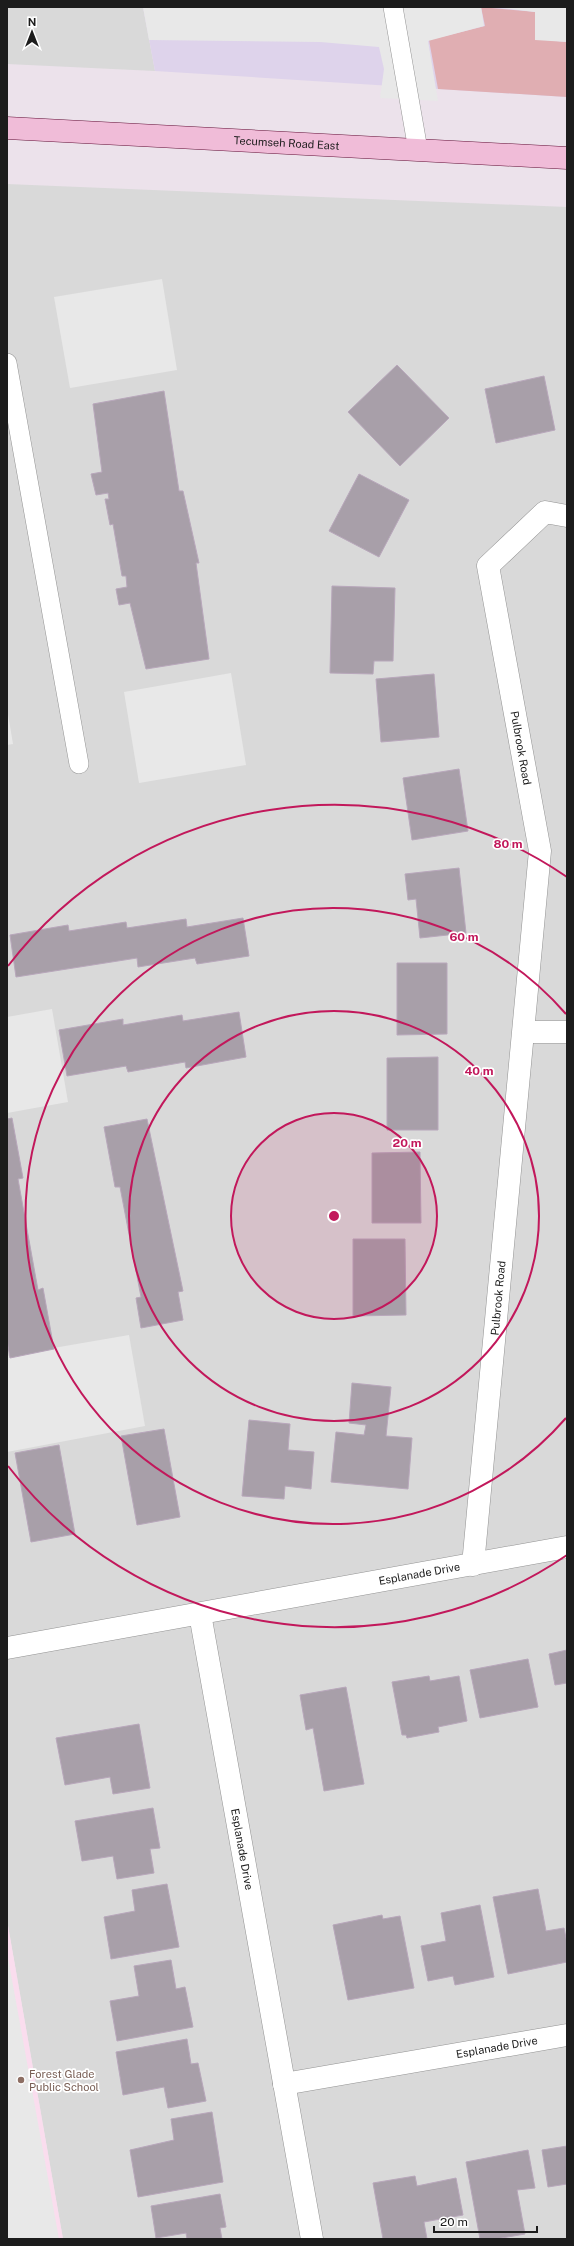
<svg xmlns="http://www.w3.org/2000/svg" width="574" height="2246" font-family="'Public Sans',sans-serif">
  <rect width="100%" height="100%" fill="#ece2eb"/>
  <g fill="#d9d9d9">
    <path d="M7,7H143L155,71L7,64Z"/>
    <path d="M7,184L567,207V2239H63L7,1920Z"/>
  </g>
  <path fill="#ded3eb" d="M143,7H567V97L155,71Z"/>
  <path fill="#faddee" d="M7,1920L63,2239H7Z"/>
  <path fill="#e0aeb2" d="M481,7L536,12L535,39L567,42V97L438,89L429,40L485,26Z"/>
  <g fill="#e8e8e8">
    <path d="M143,7H481L484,26L428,41L438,101L380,98L384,69L379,47L320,42L149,40Z"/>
    <path d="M492,7H567V42L535,40V12Z"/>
    <path d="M162,279L177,370L70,388L54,297Z"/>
    <path d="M231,673L246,765L139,783L124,692Z"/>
    <path d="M7,708L13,744L7,745Z"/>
    <path d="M52,1009L68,1102L7,1113V1017Z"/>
    <path d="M129,1335L145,1426L7,1452V1356Z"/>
    <path d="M7,1952L59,2239H7Z"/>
  </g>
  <g fill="#a89fa9" stroke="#b8a7bb">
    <path d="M397,365L449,418L400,466L348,412Z"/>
    <path d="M544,376L555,430L496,443L485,389Z"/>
    <path d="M164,391L179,491H183L199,563H196L209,659L146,669L130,603L119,605L116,589L127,587L126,576H122L113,524L110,525L105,499H109L108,493L96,495L91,474L102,472L93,404Z"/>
    <path d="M359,474L409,500L379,557L329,531Z"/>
    <path d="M332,586L395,588L393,661H374L373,674L330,673Z"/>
    <path d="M434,674L439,737L381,742L376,679Z"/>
    <path d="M459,769L468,831L412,840L403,778Z"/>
    <path d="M459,868L466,933L420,938L416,899L408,900L405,874Z"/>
    <path d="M243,918L249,956L197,964L195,958L138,967L137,958L16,977L10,935L68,925L69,931L126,922L127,928L186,919L187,927Z"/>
    <path d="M397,963H447V1034L397,1035Z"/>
    <path d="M239,1012L246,1057L186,1068L185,1062L128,1072L126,1066L67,1076L59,1030L123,1019V1025L182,1015L183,1021Z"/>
    <path d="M438,1057V1130H387V1058Z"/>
    <path d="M12,1118L23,1178L18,1179L38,1290L43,1288L54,1349L10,1358L7,1340V1119Z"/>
    <path d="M147,1119L183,1291L178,1292L183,1320L141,1328L136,1298L141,1297L120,1187H115L104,1127Z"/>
    <path d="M420,1152L421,1223H372V1153Z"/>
    <path d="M353,1239H405L406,1315L353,1316Z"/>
    <path d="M352,1383L391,1387L386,1436L412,1438L408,1489L331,1482L336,1432L364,1435L366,1425L349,1423Z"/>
    <path d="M249,1420L290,1424L288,1450L314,1452L311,1489L285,1486L284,1499L242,1496Z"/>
    <path d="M164,1429L180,1517L137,1525L121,1436Z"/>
    <path d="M59,1445L75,1534L31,1542L15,1453Z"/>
    <path d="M567,1650V1683L555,1685L549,1654Z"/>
    <path d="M528,1659L538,1707L480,1718L470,1670Z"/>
    <path d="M429,1676L430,1681L459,1676L467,1721L438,1727L439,1732L407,1738L406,1735H402L392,1682Z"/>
    <path d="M346,1687L364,1784L324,1791L313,1728L306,1730L300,1695Z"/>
    <path d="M139,1724L150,1788L113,1794L110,1777L65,1785L56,1738Z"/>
    <path d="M153,1808L160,1848L150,1849L154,1873L117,1879L113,1856L82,1861L75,1821Z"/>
    <path d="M167,1884L179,1947L111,1959L104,1917L135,1911L132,1890Z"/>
    <path d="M538,1889L546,1931L564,1928L567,1943V1962L508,1974L493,1897Z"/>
    <path d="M480,1905L494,1977L455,1985L453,1976L428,1981L421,1946L446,1941L441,1913Z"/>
    <path d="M382,1915L383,1919L400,1916L414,1988L348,2000L333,1925Z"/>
    <path d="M171,1960L176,1989L185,1987L193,2027L117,2041L110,2001L139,1996L134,1966Z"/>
    <path d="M187,2039L191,2064L198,2063L206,2101L168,2108L164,2087L123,2095L116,2052Z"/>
    <path d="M212,2112L223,2182L138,2197L130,2150L174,2140L171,2119Z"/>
    <path d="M567,2146V2184L548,2187L542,2150Z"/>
    <path d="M528,2150L535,2188L517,2190L525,2234L496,2239H480L466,2162Z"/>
    <path d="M415,2176L417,2186L456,2178L463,2215L424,2222L427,2239H383L373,2183Z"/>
    <path d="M220,2194L226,2227L220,2228L222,2239H187L186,2233L156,2238L151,2206Z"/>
  </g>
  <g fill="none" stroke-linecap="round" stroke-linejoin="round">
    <g stroke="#939393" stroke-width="20">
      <g id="service">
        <path d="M393,7L418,150"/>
        <path d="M7,363L79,764"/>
      </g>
    </g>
    <g stroke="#939393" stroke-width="23">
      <g id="minor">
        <path d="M524,1032H567"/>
        <path id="s1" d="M473,1565L540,851L488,566L545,512L567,516"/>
        <path id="s2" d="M200,1614L312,2239"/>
        <path id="s3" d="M7,1648L567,1547"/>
        <path id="s4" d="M284,2084L567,2035"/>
      </g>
    </g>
    <g stroke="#631238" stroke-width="23">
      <g id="secondary">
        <path id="s5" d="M7,128L567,158"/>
      </g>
    </g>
    <use href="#service" stroke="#fff" stroke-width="19"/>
    <use href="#minor" stroke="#fff" stroke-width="22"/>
    <use href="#secondary" stroke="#f0bcd8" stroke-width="22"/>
  </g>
  <circle cx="334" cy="1216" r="103" fill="#c2185b" fill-opacity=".12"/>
  <g fill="none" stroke="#c2185b" stroke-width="2">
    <circle cx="334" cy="1216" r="103"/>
    <circle cx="334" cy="1216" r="205"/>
    <path d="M566 1418A308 308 0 1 1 566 1014"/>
    <path d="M567 1555A411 411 0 0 1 8 1466M8 966A411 411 0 0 1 567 877"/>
  </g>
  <circle fill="#8d6e63" stroke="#fff" stroke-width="1.5" cx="21" cy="2080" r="4"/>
  <g text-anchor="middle" stroke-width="3.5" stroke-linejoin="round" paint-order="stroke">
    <g font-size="11" fill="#1c1c1c" stroke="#fff">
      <text dy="4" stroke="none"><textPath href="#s5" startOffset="280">Tecumseh Road East</textPath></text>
      <text transform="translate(521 748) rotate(80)" y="4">Pulbrook Road</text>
      <text dy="4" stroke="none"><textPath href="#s1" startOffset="268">Pulbrook Road</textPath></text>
      <text dy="4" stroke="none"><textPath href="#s3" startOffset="419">Esplanade Drive</textPath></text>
      <text dy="4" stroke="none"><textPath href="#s2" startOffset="239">Esplanade Drive</textPath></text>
      <text dy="4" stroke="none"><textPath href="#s4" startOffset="216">Esplanade Drive</textPath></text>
    </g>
    <g font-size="11" fill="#785e54" stroke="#fff" text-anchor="start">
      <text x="29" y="2078">Forest Glade<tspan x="29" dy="13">Public School</tspan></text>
    </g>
  </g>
  <circle cx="334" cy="1216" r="6" fill="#c2185b" stroke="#fff" stroke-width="2"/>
  <g font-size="12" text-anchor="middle" font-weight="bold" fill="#c2185b" stroke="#fff" stroke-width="3.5" stroke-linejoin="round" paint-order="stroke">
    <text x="508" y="848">80 m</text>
    <text x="464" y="941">60 m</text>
    <text x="479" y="1075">40 m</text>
    <text x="407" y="1147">20 m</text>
  </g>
  <rect width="574" height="2246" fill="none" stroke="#1c1c1c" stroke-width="16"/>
  <g transform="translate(32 32)" stroke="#ffffff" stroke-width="3" paint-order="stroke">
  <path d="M0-3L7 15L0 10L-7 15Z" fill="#1c1c1c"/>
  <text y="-6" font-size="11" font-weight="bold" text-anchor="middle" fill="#1c1c1c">N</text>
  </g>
  <path d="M434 2226v6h103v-6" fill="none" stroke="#1c1c1c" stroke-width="2"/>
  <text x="440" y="2226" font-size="12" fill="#1c1c1c" stroke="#ffffff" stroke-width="3" paint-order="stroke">20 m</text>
</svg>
